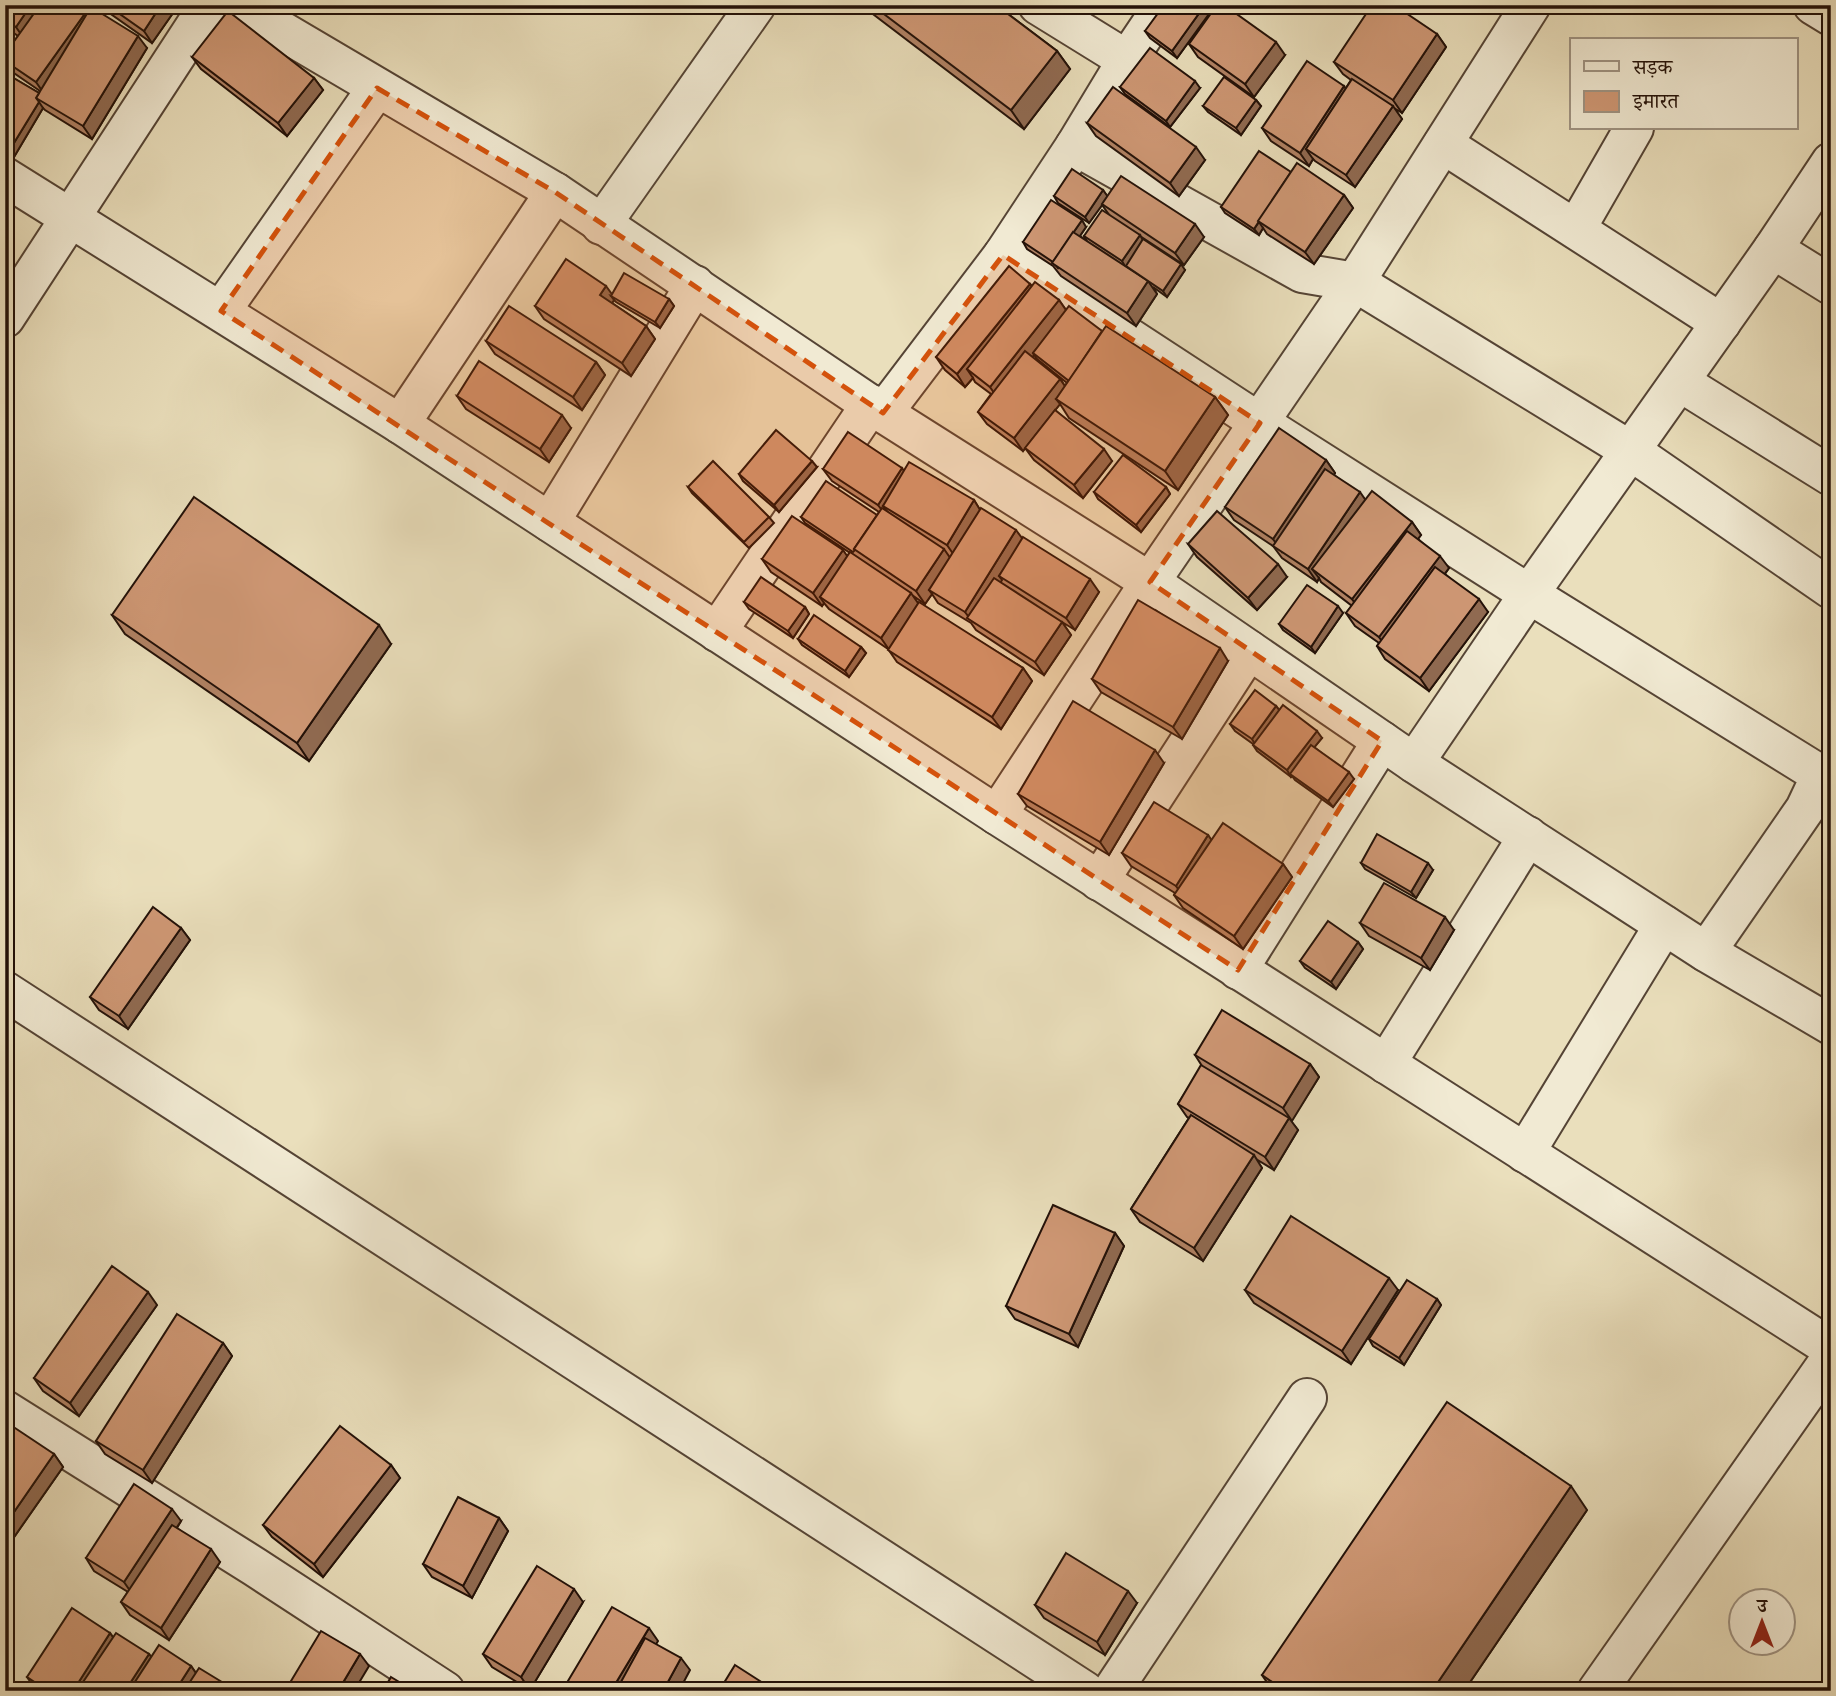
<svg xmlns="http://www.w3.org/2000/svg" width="1836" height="1696" font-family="'EB Garamond','Noto Serif Devanagari',serif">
  <rect width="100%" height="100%" fill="#eadfbc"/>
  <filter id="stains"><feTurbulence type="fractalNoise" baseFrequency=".00286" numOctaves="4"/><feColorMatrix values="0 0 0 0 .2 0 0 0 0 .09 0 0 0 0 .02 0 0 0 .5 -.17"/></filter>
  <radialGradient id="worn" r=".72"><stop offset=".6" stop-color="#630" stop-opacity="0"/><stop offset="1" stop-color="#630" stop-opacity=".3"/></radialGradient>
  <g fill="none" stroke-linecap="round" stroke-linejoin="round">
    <g stroke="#554435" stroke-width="42">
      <g id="minor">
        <path d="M238,5L555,192L883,413L1150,582L1414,763L1706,952L1831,1025"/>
        <path d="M1038,5L1127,60"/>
        <path d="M1813,5L1831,16"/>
        <path d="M1443,144L1721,323"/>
        <path d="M1075,146L1302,273L1355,282L1631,451L1831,589"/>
        <path d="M5,177L400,424L997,815L1831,1348"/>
        <path d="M601,225L756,5"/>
        <path d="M1576,229L1634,128"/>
        <path d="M1773,249L1831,285"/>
        <path d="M1003,255L1260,423L1529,594L1821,775L1805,809L1706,952"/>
        <path d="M221,311L377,88"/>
        <path d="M5,318L209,5"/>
        <path d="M1680,382L1831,476"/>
        <path d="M883,413L1003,255L1075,146L1127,60L1164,5"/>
        <path d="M400,424L555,192"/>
        <path d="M550,522L695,285"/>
        <path d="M717,632L871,404"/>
        <path d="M1414,763L1529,594L1773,249L1831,162"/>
        <path d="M997,815L1150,582L1355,282L1531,5"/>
        <path d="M1099,881L1249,650"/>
        <path d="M1238,970L1382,741"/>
        <path d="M5,991L1085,1691"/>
        <path d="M1386,1064L1528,836"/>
        <path d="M1525,1153L1664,925"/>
        <path d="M5,1410L255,1567L445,1691"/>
        <path d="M1112,1691L1307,1398"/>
        <path d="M1597,1691L1831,1358"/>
      </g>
    </g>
    <use href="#minor" stroke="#f1ead3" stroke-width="38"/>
  </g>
  <g fill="#b18264" stroke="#231108" stroke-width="2" fill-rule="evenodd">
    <path d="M5,5L99,12L147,48L92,139L45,110L43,108L14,157L5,152V73L39,93L40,91L11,71L5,63V32L13,43L18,36L5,27Z"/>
    <path d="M98,5H168L173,13L152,43Z"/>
    <path d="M861,5H996L1057,51L1070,69L1024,129Z"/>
    <path d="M1214,7L1177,58L1150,38L1145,31Z"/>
    <path d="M1437,34L1446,47L1402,113L1394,108L1402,119L1355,187L1315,161L1313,159L1309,166L1271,141L1262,128L1346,88L1351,80L1343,74L1334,62Z"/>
    <path d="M1189,44L1285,55L1254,97L1198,57Z"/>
    <path d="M192,57L314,78L323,90L287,136L201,69Z"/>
    <path d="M1120,87L1200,88L1170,127L1125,94Z"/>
    <path d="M1256,100L1261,106L1241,135L1208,112L1203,106Z"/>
    <path d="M1087,123L1205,160L1179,196L1096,136Z"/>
    <path d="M1291,172L1344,195L1353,208L1314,264L1267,234L1263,228L1259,235L1225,213L1221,207Z"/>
    <path d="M1103,190L1107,196L1204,237L1184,265L1140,236L1142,239L1185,270L1167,297L1153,287L1157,294L1136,326L1061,276L1053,266L1027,249L1023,242L1086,227L1080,236L1087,241L1084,236L1110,216L1102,205L1089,223L1058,203L1054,196Z"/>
    <path d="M1030,284L1032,286L1059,300L1066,310L1215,397L1228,415L1178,490L1069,418L1060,404L1055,410L1112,461L1083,498L1034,460L1025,448L1023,451L987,424L978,412L991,394L975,382L973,378L965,387L945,370L936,357ZM1034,355L1037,359L1067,383L1065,386L1060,379L1032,357Z"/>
    <path d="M612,294L669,299L674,306L660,328L616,302L614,300L612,303L646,326L655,339L631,376L544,319L535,306Z"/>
    <path d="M486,341L596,362L605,375L582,410L495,354Z"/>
    <path d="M457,396L571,428L549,462L466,409Z"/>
    <path d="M1326,460L1335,473L1334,475L1366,500L1412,522L1421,535L1418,539L1449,568L1445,574L1488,612L1429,691L1385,659L1377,646L1379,643L1355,626L1346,613L1352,606L1321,582L1319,578L1317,582L1282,558L1273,546L1234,520L1225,507Z"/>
    <path d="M817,467L779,512L743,481L739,474Z"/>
    <path d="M823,469L904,471L974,500L980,510L1099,592L1075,630L1062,622L1071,635L1044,675L976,630L971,623L938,603L932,594L925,604L912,595L918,603L1023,668L1032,681L1001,729L897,662L888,649L829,609L824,603L822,606L771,572L762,559L847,556L850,553L805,523L801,517L877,515L879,512L832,481Z"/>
    <path d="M688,487L769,517L774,523L749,548L692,493Z"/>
    <path d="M1166,487L1170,494L1141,532L1098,499L1094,492Z"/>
    <path d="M1188,544L1287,577L1257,610L1197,557Z"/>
    <path d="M744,602L805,607L809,614L793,638L749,609Z"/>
    <path d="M1343,613L1315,653L1283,630L1279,624Z"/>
    <path d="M112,615L391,644L309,761L125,634Z"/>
    <path d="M798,639L861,647L866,653L849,677L802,645Z"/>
    <path d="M1228,661L1182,739L1101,692L1092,679Z"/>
    <path d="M1276,706L1279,710L1322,738L1314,747L1354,779L1333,807L1295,780L1292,776L1291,777L1257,751L1253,745V744L1235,731L1230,724Z"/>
    <path d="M1164,763L1109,855L1027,806L1018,794Z"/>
    <path d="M1208,835L1211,840L1283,864L1292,877L1243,949L1183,908L1174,895L1175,893L1131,866L1122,853Z"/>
    <path d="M1361,863L1433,870L1416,898L1365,869Z"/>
    <path d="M1360,923L1454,930L1430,970L1369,936Z"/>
    <path d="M181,928L190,940L128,1029L99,1010L90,997Z"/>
    <path d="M1358,942L1363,949L1336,989L1305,968L1300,961Z"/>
    <path d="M1195,1055L1310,1064L1319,1077L1291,1121L1298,1130L1274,1170L1256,1159L1262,1168L1203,1261L1140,1222L1131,1209L1189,1118L1187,1117L1178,1104L1202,1066Z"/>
    <path d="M1115,1233L1124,1246L1078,1347L1015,1319L1006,1306Z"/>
    <path d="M1245,1290H1398L1351,1364L1254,1303Z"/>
    <path d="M1437,1299L1441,1305L1404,1365L1373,1346L1369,1339Z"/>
    <path d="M157,1305L79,1416L43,1391L34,1378Z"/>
    <path d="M223,1343L232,1356L152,1483L105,1454L96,1441Z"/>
    <path d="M5,1435L54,1454L63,1467L12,1540L5,1535Z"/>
    <path d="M391,1465L400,1478L323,1577L272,1537L263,1525Z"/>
    <path d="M1587,1510L1464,1691H1273L1262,1675Z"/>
    <path d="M499,1518L508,1531L472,1598L432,1577L423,1564Z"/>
    <path d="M181,1521L177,1528L220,1562L169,1640L130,1615L121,1602L128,1592L94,1571L86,1558Z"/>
    <path d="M583,1602L530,1690L492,1667L483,1654Z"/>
    <path d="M1137,1603L1105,1655L1044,1618L1035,1605Z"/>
    <path d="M110,1633L113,1637L149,1654L151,1657L191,1666L196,1673L235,1691H37L27,1677Z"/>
  </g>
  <g fill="#906a51" stroke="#231108" stroke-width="2">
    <path d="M31,5H49L25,40L16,27Z"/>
    <path d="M91,5H94L101,16L45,95L36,82Z"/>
    <path d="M161,5H168L173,13L152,43L144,31Z"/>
    <path d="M1205,5H1213L1214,7L1177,58L1172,51Z"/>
    <path d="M7,33L16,46L5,61V35Z"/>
    <path d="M1437,34L1446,47L1402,113L1393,100Z"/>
    <path d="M138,36L147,48L92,139L83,126Z"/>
    <path d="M1276,42L1285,55L1254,97L1245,84Z"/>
    <path d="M1057,51L1070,69L1024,129L1011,110Z"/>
    <path d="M314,78L323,90L287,136L278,123Z"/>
    <path d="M1195,81L1200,88L1170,127L1166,121Z"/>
    <path d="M1344,86L1353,99L1306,149L1313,159L1309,166L1300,153Z"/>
    <path d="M1256,100L1261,106L1241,135L1236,128Z"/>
    <path d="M39,102L43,108L14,157L9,151Z"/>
    <path d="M1393,106L1402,119L1355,187L1346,175Z"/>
    <path d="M1196,147L1205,160L1179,196L1170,183Z"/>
    <path d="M1103,190L1108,197L1089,223L1085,217Z"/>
    <path d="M1344,195L1353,208L1314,264L1305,252Z"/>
    <path d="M1082,220L1086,227L1058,268L1053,262Z"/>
    <path d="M1259,222L1263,228L1259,235L1254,229Z"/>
    <path d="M1195,224L1204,237L1184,265L1175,253Z"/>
    <path d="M1140,235L1144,242L1126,268L1122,261Z"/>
    <path d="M1181,264L1185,270L1167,297L1163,291Z"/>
    <path d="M1148,281L1157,294L1136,326L1127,313Z"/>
    <path d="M1030,284L1039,296L967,369L973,378L965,387L957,374Z"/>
    <path d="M606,286L614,297L611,296L614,300L609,308L600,295Z"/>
    <path d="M669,299L674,306L660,328L655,322Z"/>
    <path d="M1059,300L1068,313L1033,353L1034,355L999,400L990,387Z"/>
    <path d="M646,326L655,339L631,376L622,363Z"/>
    <path d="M596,362L605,375L582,410L573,397Z"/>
    <path d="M1060,379L1069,392L1056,399L1060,404L1023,451L1014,438Z"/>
    <path d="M1215,397L1228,415L1178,490L1165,471Z"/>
    <path d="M562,415L571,428L549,462L540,449Z"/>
    <path d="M1104,449L1112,461L1083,498L1074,485Z"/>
    <path d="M1326,460L1335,473L1282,552L1273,539Z"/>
    <path d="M812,461L817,467L779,512L774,505Z"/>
    <path d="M902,468L911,481L883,506L889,514L887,517L878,505Z"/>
    <path d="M1166,487L1170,494L1141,532L1136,525Z"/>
    <path d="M1360,492L1369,505L1312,569L1319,578L1317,582L1308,569Z"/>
    <path d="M974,500L982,513L956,558L947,545Z"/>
    <path d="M1412,522L1421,535L1361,612L1352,599Z"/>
    <path d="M1016,530L1025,542L999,576L1002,580L975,623L971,620L965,612Z"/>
    <path d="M944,549L953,562L929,590L932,594L925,604L916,591Z"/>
    <path d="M843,550L852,563L820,597L824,603L822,606L813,593Z"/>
    <path d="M1440,556L1449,568L1388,650L1379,637Z"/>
    <path d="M1278,564L1287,577L1257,610L1248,598Z"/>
    <path d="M1090,579L1099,592L1075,630L1066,618Z"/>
    <path d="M911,593L920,606L890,651L881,638Z"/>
    <path d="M1479,599L1488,612L1429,691L1420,678Z"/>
    <path d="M1338,606L1343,613L1315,653L1311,647Z"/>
    <path d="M805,607L809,614L793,638L788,631Z"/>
    <path d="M1062,622L1071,635L1044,675L1035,662Z"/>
    <path d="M379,625L391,644L309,761L297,743Z"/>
    <path d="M861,647L866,653L849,677L845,671Z"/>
    <path d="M1220,648L1228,661L1182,739L1173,727Z"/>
    <path d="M1023,668L1032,681L1001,729L992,717Z"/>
    <path d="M1276,706L1281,712L1256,746L1252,739Z"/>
    <path d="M1317,731L1322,738L1292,775L1290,774L1292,776L1291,777L1287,770Z"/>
    <path d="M1155,750L1164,763L1109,855L1100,842Z"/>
    <path d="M1349,772L1354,779L1333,807L1328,801Z"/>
    <path d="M1208,835L1217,848L1185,899L1176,886Z"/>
    <path d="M1428,863L1433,870L1416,898L1411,892Z"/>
    <path d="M1283,864L1292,877L1243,949L1234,936Z"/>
    <path d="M1445,917L1454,930L1430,970L1421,958Z"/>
    <path d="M181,928L190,940L128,1029L119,1016Z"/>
    <path d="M1358,942L1363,949L1336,989L1331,982Z"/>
    <path d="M1310,1064L1319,1077L1292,1121L1283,1108Z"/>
    <path d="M1289,1118L1298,1130L1274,1170L1265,1157Z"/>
    <path d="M1254,1155L1262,1168L1203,1261L1194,1248Z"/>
    <path d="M1115,1233L1124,1246L1078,1347L1069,1334Z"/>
    <path d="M1389,1278L1398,1290L1351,1364L1342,1351Z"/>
    <path d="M148,1292L157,1305L79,1416L70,1403Z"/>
    <path d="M1437,1299L1441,1305L1404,1365L1399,1358Z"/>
    <path d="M223,1343L232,1356L152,1483L143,1470Z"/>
    <path d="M54,1454L63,1467L12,1540L5,1530V1525Z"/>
    <path d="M391,1465L400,1478L323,1577L314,1564Z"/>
    <path d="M1571,1486L1587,1510L1464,1691H1432Z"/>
    <path d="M172,1509L181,1521L133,1595L124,1582Z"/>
    <path d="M499,1518L508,1531L472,1598L463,1586Z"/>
    <path d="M211,1549L220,1562L169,1640L161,1628Z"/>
    <path d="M5,1553L9,1559L5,1565Z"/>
    <path d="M574,1589L583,1602L530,1690L521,1677Z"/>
    <path d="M1128,1591L1137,1603L1105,1655L1097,1642Z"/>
    <path d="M649,1628L658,1641L627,1691H611Z"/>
    <path d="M110,1633L119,1646L90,1691H73Z"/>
    <path d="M149,1654L158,1666L142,1691H125Z"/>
    <path d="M360,1654L369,1666L354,1691H338Z"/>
    <path d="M681,1658L690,1670L679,1691H663Z"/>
    <path d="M191,1666L200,1679L192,1691H175Z"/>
  </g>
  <g fill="#ce9774" stroke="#231108" stroke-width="2">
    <path d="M5,5H31L16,27L5,20Z"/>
    <path d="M40,5H91L36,82L5,61V54Z"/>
    <path d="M107,5H161L144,31Z"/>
    <path d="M872,5H996L1057,51L1011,110Z"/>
    <path d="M1164,5H1205L1172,51L1145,31Z"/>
    <path d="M1217,5H1224L1276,42L1245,84L1189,44Z"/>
    <path d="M1372,5H1394L1437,34L1393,100L1334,62Z"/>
    <path d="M91,7L138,36L83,126L36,98Z"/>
    <path d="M228,11L314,78L278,123L192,57Z"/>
    <path d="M1150,48L1195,81L1166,121L1120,87Z"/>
    <path d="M1307,61L1344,86L1300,153L1262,128Z"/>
    <path d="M5,73L39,93L36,98L39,102L9,151L5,148Z"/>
    <path d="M1224,77L1256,100L1236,128L1203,106Z"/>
    <path d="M1352,79L1393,106L1346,175L1306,149Z"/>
    <path d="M1113,87L1196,147L1170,183L1087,123Z"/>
    <path d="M1259,151L1291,172L1254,229L1221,207Z"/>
    <path d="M1297,163L1344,195L1305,252L1258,221Z"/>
    <path d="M1072,169L1103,190L1085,217L1054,196Z"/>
    <path d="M1121,176L1195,224L1175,253L1102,204Z"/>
    <path d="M1051,200L1082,220L1053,262L1023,242Z"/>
    <path d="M1102,210L1140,235L1122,261L1084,236Z"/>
    <path d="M1073,232L1148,281L1127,313L1052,263Z"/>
    <path d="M1143,239L1181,264L1163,291L1126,266Z"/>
    <path d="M566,259L606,286L600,295L646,326L622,363L535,306Z"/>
    <path d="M1009,266L1030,284L957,374L936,357Z"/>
    <path d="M624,273L669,299L655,322L611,296Z"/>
    <path d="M1035,282L1059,300L990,387L967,369Z"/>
    <path d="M509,306L596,362L573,397L486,341Z"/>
    <path d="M1069,306L1102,331L1069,381L1033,353Z"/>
    <path d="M1106,326L1215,397L1165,471L1056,399Z"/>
    <path d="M1025,351L1060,379L1014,438L978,412Z"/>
    <path d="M479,361L562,415L540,449L457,396Z"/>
    <path d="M1055,410L1104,449L1074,485L1025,448Z"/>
    <path d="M1279,428L1326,460L1273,539L1225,507Z"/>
    <path d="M776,430L812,461L774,505L739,474Z"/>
    <path d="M848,432L902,468L878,505L823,469Z"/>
    <path d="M1123,455L1166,487L1136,525L1094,492Z"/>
    <path d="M713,461L769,517L744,542L688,487Z"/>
    <path d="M909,462L974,500L947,545L883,506Z"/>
    <path d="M1325,469L1360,492L1308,569L1273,546Z"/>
    <path d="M826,481L877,515L854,549L855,550L853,552L801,517Z"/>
    <path d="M1372,491L1412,522L1352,599L1312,569Z"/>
    <path d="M194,497L379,625L297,743L112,615Z"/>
    <path d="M882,508L944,549L916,591L854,549Z"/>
    <path d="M981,508L1016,530L965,612L929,590Z"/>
    <path d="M1217,511L1278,564L1248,598L1188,544Z"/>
    <path d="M792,516L843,550L813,593L762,559Z"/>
    <path d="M1407,531L1440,556L1379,637L1346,613Z"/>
    <path d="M1023,537L1090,579L1066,618L999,576Z"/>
    <path d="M850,552L911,593L881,638L820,597Z"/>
    <path d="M1435,567L1479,599L1420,678L1377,646Z"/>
    <path d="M761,577L805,607L788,631L744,602Z"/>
    <path d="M994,578L1062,622L1035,662L967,618Z"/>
    <path d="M1307,585L1338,606L1311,647L1279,624Z"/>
    <path d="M1138,600L1220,648L1173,727L1092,679Z"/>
    <path d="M919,602L1023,668L992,717L888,650Z"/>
    <path d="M814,615L861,647L845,671L798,639Z"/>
    <path d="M1255,690L1276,706L1252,739L1230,724Z"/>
    <path d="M1073,701L1155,750L1100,842L1018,794Z"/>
    <path d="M1283,705L1317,731L1287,770L1253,745Z"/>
    <path d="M1311,745L1349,772L1328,801L1290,774Z"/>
    <path d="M1154,802L1208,835L1176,886L1122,853Z"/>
    <path d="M1223,823L1283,864L1234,936L1174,895Z"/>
    <path d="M1377,834L1428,863L1411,892L1361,863Z"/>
    <path d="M1384,883L1445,917L1421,958L1360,923Z"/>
    <path d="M153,907L181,928L119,1016L90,997Z"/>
    <path d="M1328,921L1358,942L1331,982L1300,961Z"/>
    <path d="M1222,1010L1310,1064L1283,1108L1195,1055Z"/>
    <path d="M1201,1065L1289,1118L1265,1157L1178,1104Z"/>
    <path d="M1191,1115L1254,1155L1194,1248L1131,1209Z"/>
    <path d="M1053,1205L1115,1233L1069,1334L1006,1306Z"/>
    <path d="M1291,1216L1389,1278L1342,1351L1245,1290Z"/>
    <path d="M112,1266L148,1292L70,1403L34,1378Z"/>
    <path d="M1407,1280L1437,1299L1399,1358L1369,1339Z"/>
    <path d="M177,1314L223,1343L143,1470L96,1441Z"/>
    <path d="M1447,1402L1571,1486L1432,1691H1285L1262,1675Z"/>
    <path d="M12,1426L54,1454L5,1525V1435Z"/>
    <path d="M340,1426L391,1465L314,1564L263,1525Z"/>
    <path d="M134,1484L172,1509L124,1582L86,1558Z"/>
    <path d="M458,1497L499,1518L463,1586L423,1564Z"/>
    <path d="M172,1525L211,1549L161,1628L121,1602Z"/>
    <path d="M1066,1553L1128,1591L1097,1642L1035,1605Z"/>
    <path d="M537,1566L574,1589L521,1677L483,1654Z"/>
    <path d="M612,1607L649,1628L611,1691H562Z"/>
    <path d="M72,1608L110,1633L73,1691H48L27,1677Z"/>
    <path d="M321,1631L360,1654L338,1691H285Z"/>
    <path d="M116,1633L149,1654L125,1691H77Z"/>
    <path d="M645,1638L681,1658L663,1691H616Z"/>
    <path d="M159,1645L191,1666L175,1691H129Z"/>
    <path d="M735,1665L774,1690L773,1691H719Z"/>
    <path d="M199,1668L235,1690L184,1691Z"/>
    <path d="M391,1677L414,1691H383Z"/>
  </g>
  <path fill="#d4520c" fill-opacity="0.2" stroke="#d4520c" stroke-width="5" stroke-dasharray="14 9" stroke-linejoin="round" d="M377,88L555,192L883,413L1003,255L1260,423L1150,582L1382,741L1238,970L221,311Z"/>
  <rect width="1836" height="1696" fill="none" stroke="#eadfbc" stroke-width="28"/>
  <rect x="7" y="7" width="1822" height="1682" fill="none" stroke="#231108" stroke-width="3.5"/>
  <rect x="14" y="14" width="1808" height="1668" fill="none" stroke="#231108" stroke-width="2"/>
  <rect x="1570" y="38" width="228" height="91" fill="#f1ead3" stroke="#9f9382" stroke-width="2"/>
  <rect x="1584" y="61" width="35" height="10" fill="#f1ead3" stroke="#9f9382" stroke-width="2"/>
  <text x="1633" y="74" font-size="21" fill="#231108">सड़क</text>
  <rect x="1584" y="91" width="35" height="21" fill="#ce9774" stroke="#9f9382" stroke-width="2"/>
  <text x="1633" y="108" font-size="21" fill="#231108">इमारत</text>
  <g transform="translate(1762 1622)"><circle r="33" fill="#f1ead3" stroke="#9f9382" stroke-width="2"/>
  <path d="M0-5L12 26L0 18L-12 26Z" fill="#8f2418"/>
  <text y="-10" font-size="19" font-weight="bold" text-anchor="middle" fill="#231108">उ</text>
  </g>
  <rect width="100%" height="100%" filter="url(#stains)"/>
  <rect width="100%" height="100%" fill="url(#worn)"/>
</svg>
